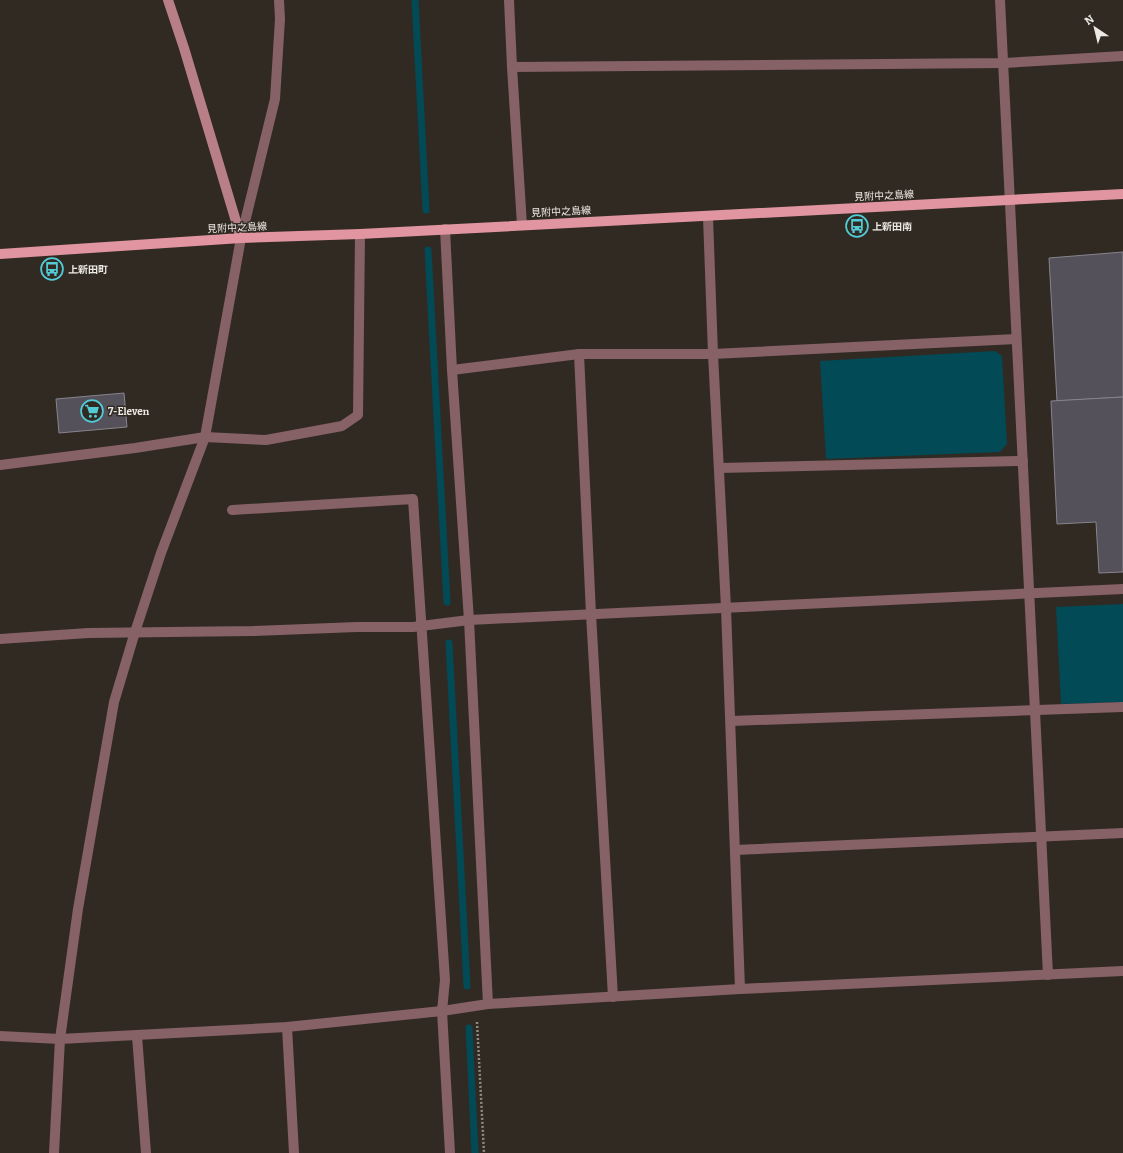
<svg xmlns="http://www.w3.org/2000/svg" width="1123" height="1153" font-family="Bitter,'Noto Sans JP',serif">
  <rect width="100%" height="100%" fill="#302a23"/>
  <g fill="#024a55">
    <path d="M995,351L1002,356L1007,444L1000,452L826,459L820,361Z"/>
    <path d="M1123,604V702L1061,704L1056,607Z"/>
  </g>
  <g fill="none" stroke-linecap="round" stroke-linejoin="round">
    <g stroke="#024a55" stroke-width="7">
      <path d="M415,0L426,210"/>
      <path d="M428,250L447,602"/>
      <path d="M449,643L467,986"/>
      <path d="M469,1028L475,1153"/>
    </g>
  </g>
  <g fill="#55515b" stroke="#88848e">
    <path d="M1123,252V397L1057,401L1049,258Z"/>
    <path d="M124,393L127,427L59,433L56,399Z"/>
    <path d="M1123,397V572L1099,573L1096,522L1057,524L1051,401Z"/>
  </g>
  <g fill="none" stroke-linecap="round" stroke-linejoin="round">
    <path stroke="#8f8a84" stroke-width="2.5" stroke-dasharray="2 2" stroke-linecap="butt" d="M477,1022L484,1153"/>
    <g stroke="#866166" stroke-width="10">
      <path d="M0,465L135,448L205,437"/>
      <path d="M232,510L413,499L445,980L442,1011"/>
      <path d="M0,1036L60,1039"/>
    </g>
    <g stroke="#866166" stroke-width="10">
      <path d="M509,0L512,67L522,225"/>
      <path d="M1000,0L1048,975"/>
      <path d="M512,67L1004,63L1123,56"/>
      <path d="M708,217L713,354L726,608L740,989"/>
      <path d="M445,229L452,370L469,620L488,1004"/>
      <path d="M579,354L591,614L613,997"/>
      <path d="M452,370L579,354H713L1016,339"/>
      <path d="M205,437L266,440L342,426L358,415L360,234"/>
      <path d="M719,468L1023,461"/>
      <path d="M0,639L88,633L253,631L357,627H413L469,620L1123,589"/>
      <path d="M731,721L1123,707"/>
      <path d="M735,850L1123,833"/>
      <path d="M442,1011L450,1153"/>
      <path d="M287,1027L294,1153"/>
      <path d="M137,1036L146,1153"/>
      <path d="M60,1039L287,1027L442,1011L488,1004L740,989L1123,971"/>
      <path d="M54,1153L60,1039L78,909L114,702L135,632L161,553L205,437L241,238L275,99L280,19L279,0"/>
    </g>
    <path stroke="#b97f87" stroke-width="10" d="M168,0L184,48L241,238"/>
    <path stroke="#e095a0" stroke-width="10" d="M0,254L241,238L360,234L1123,194"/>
  </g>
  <defs>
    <g id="bus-ring" transform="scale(1.15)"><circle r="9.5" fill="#302a23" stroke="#52cbd7" stroke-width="1.5"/><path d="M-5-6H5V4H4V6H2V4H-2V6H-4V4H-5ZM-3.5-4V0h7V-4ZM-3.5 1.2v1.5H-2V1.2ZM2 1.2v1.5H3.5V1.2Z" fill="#52cbd7"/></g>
    <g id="supermarket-ring" transform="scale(1.15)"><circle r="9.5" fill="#302a23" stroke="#52cbd7" stroke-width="1.5"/><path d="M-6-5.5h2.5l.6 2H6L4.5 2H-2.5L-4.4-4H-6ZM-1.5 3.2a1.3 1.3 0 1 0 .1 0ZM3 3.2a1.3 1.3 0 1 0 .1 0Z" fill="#52cbd7"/></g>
  </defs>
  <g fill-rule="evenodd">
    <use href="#bus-ring" x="857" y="226"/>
    <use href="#bus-ring" x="52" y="269"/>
    <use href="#supermarket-ring" x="92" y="411"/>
  </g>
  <g text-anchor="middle" stroke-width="3" stroke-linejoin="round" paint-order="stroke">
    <g font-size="10" fill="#ece8e3" stroke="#302a23">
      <text transform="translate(884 195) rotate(-3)" y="4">見附中之島線</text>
      <text transform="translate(561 211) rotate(-3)" y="4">見附中之島線</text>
      <text transform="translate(237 227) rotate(-3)" y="4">見附中之島線</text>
    </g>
    <g font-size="10" font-weight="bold" fill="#ece8e3" stroke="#302a23" text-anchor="start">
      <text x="872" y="230">上新田南</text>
      <text x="68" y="273">上新田町</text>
      <text x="108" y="415">7-Eleven</text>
    </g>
  </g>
  <g transform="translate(1095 28) rotate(325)" stroke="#302a23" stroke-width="3" paint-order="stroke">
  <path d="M0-3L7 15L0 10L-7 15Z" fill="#ece8e3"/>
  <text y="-6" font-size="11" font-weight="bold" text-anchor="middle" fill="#ece8e3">N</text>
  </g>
</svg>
